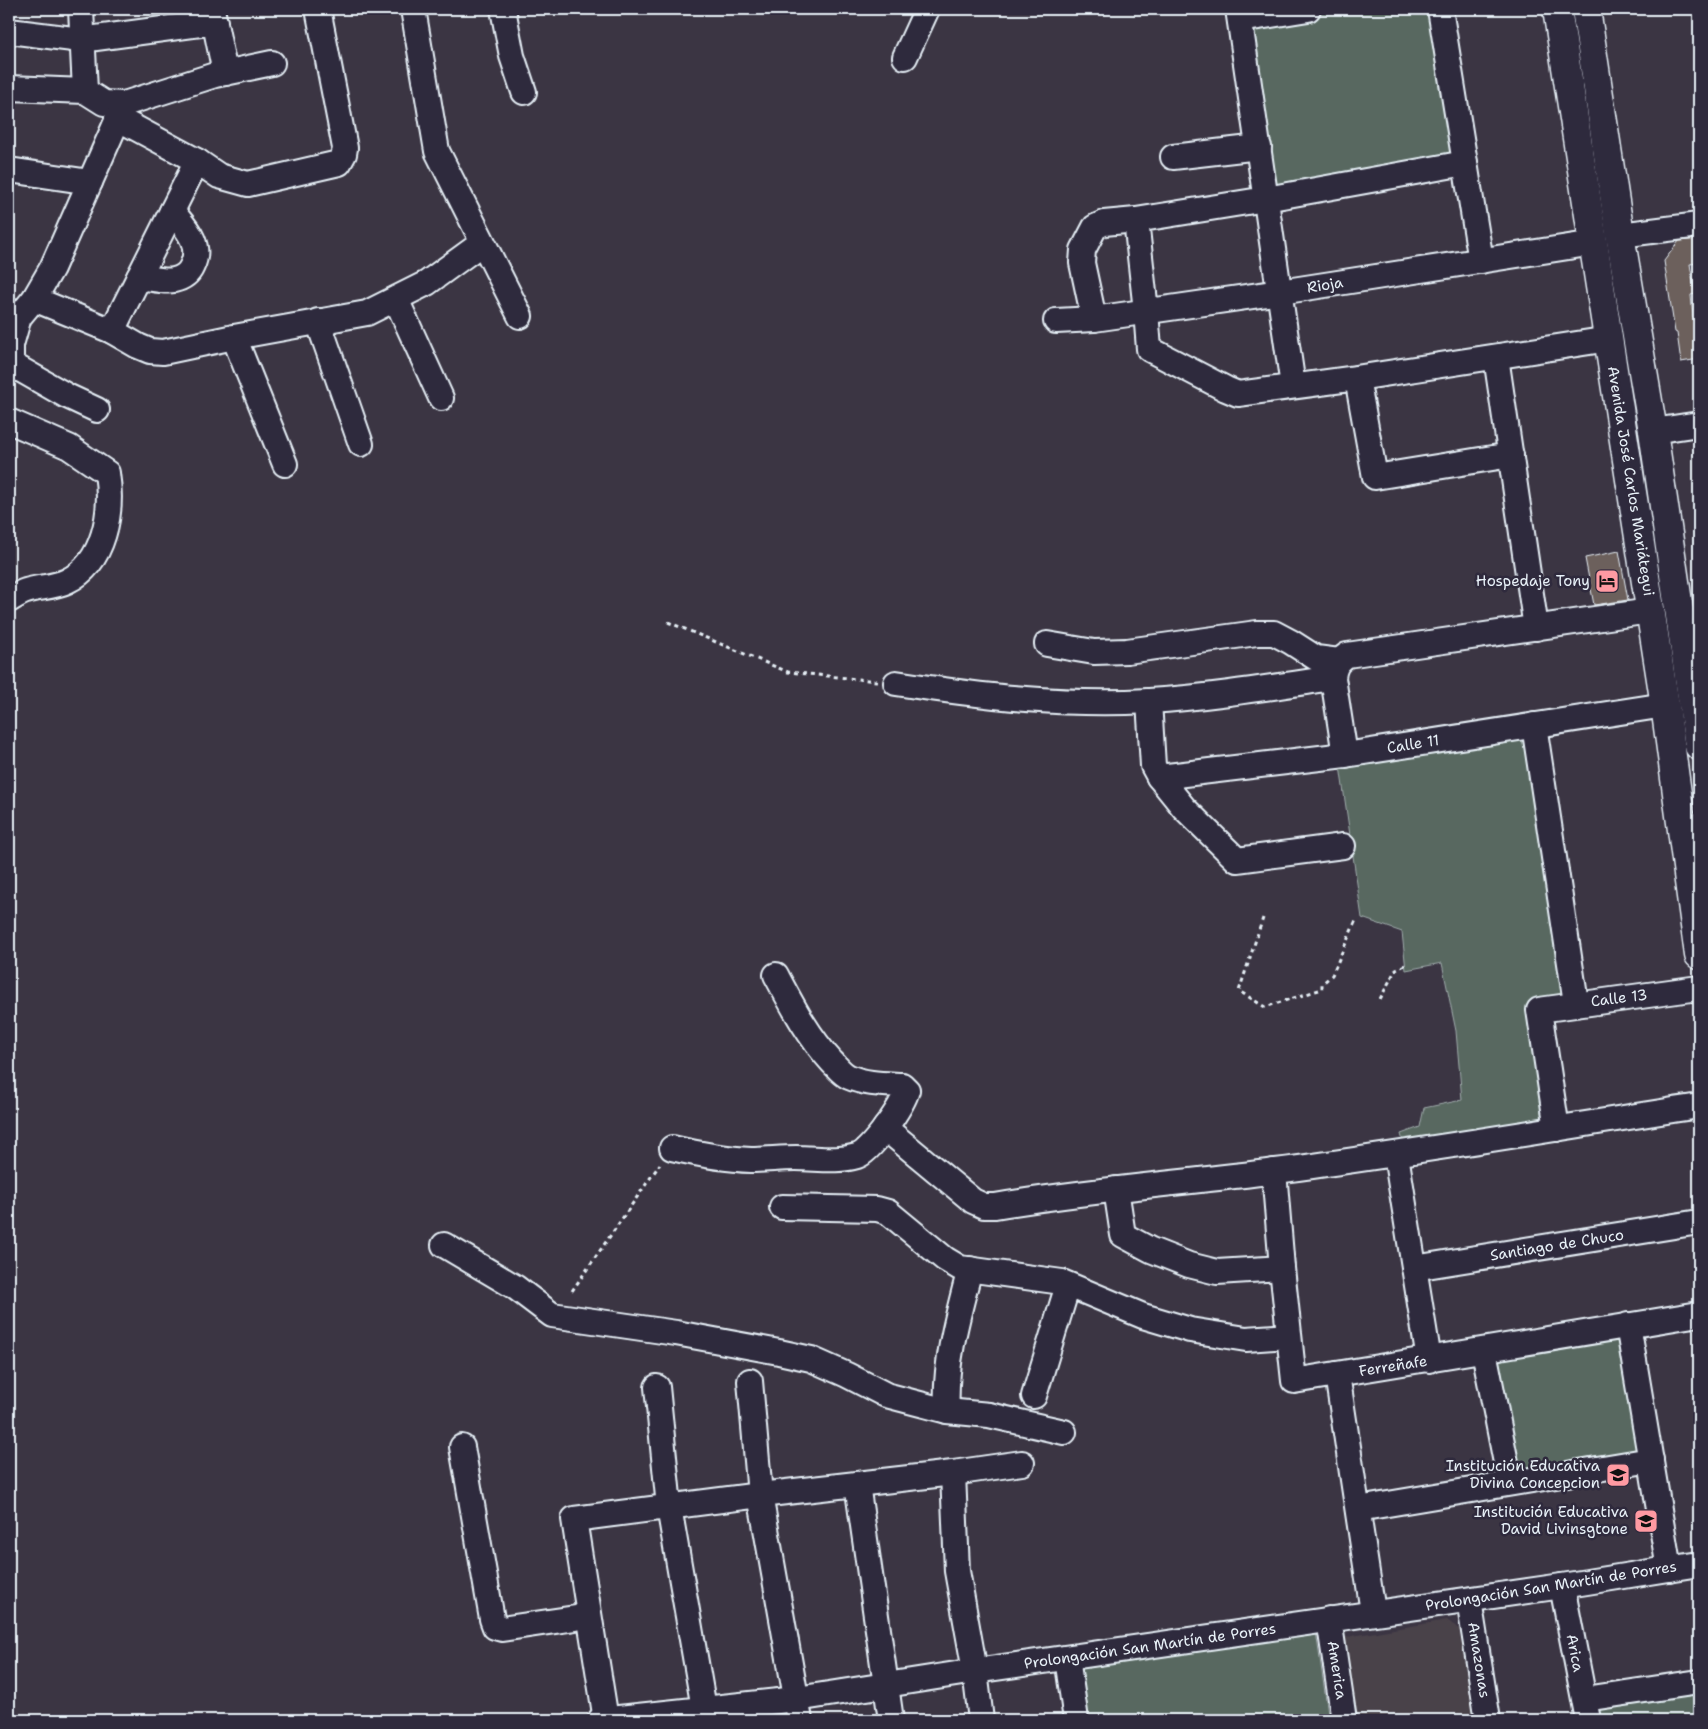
<svg xmlns="http://www.w3.org/2000/svg" width="1708" height="1729" font-family="'Shantell Sans',sans-serif">
  <rect width="100%" height="100%" fill="#3b3543"/>
  <filter id="ink" filterUnits="userSpaceOnUse"><feTurbulence type="fractalNoise" baseFrequency=".02" numOctaves="2"/><feDisplacementMap in="SourceGraphic" scale="10" xChannelSelector="R" yChannelSelector="G"/><feConvolveMatrix kernelMatrix="1 2 1 2 8 2 1 2 1" color-interpolation-filters="sRGB"/></filter>
  <g filter="url(#ink)">
    <path fill="#4a424a" d="M1447,1620L1459,1629L1474,1720H1353L1341,1638Z"/>
    <g fill="#586860" stroke="#a0acac">
      <path d="M1343,9H1435L1458,159L1270,194L1249,26Z"/>
      <path d="M1528,736L1561,994L1530,1003L1549,1121L1404,1145L1401,1134L1420,1127L1424,1108L1462,1100L1456,1031L1442,963L1406,970L1402,932L1362,918L1340,766Z"/>
      <path d="M1619,1334L1642,1456L1510,1478L1488,1357Z"/>
      <path d="M1316,1632L1329,1720H1082L1076,1667Z"/>
      <path d="M1692,1690L1697,1720H1588L1586,1708Z"/>
    </g>
    <g fill="#6c605b" stroke="#e8f1f8">
      <path d="M1699,239V263L1690,264L1695,294L1691,295L1693,317L1699,320V359L1681,362L1677,333L1675,332L1664,261L1679,241Z"/>
      <path d="M1619,551L1628,600L1594,605L1585,558Z"/>
    </g>
    <g fill="none" stroke-linecap="round" stroke-linejoin="round">
      <g stroke="#e8f1f8" stroke-width="28">
        <g id="minor">
          <path d="M81,9L85,91"/>
          <path d="M413,9L437,151L520,316"/>
          <path d="M503,9L512,56L524,92"/>
          <path d="M1238,9L1293,386"/>
          <path d="M1440,9L1481,261"/>
          <path d="M1240,20L1308,9"/>
          <path d="M9,31L81,40L215,22"/>
          <path d="M905,57L927,9"/>
          <path d="M225,73L272,63"/>
          <path d="M9,88L85,91L104,103L124,104L215,75L225,73L212,9"/>
          <path d="M117,118L197,161L219,176L248,184L339,163L344,154L345,148L318,9"/>
          <path d="M1173,157L1259,147"/>
          <path d="M9,170L90,182"/>
          <path d="M1136,220L1146,311L1149,349L1226,389L1238,394L1357,378L1609,339"/>
          <path d="M1620,235L1699,225"/>
          <path d="M139,277C150,278 164,282 174,280C183,278 189,273 192,266C203,244 185,227 172,211"/>
          <path d="M34,299L112,331L138,346L150,351L163,352L234,337L367,313L427,283L482,243"/>
          <path d="M396,299L441,398"/>
          <path d="M1094,319L1082,263L1083,250L1095,227L1104,223L1136,220L1266,199L1465,163"/>
          <path d="M318,321L361,444"/>
          <path d="M1056,321L1094,319L1280,292L1594,243"/>
          <path d="M112,331L197,161"/>
          <path d="M234,337L285,464"/>
          <path d="M1496,357L1536,628"/>
          <path d="M1357,378L1375,477L1511,455"/>
          <path d="M97,410L67,396L11,364V345L19,317L34,299L52,268L124,105"/>
          <path d="M9,421L69,447L107,473C113,511 105,563 67,581C55,587 39,587 26,591C20,593 14,597 9,600"/>
          <path d="M1653,431L1699,424"/>
          <path d="M1047,644L1094,652L1127,651L1257,633H1274L1291,642L1316,658L1339,661"/>
          <path d="M896,683C980,696 1065,706 1149,701C1211,697 1272,687 1333,678"/>
          <path d="M1149,701L1153,766L1159,777L1184,808L1237,860L1343,846"/>
          <path d="M1534,725L1576,1003"/>
          <path d="M1345,755L1333,678C1334,667 1337,662 1347,655L1650,611"/>
          <path d="M1159,777L1345,755L1665,705"/>
          <path d="M885,1128L973,1201L984,1206H995C1088,1190 1183,1183 1276,1171C1418,1152 1558,1128 1699,1106"/>
          <path d="M1557,1129L1539,1010L1699,988"/>
          <path d="M672,1148C698,1154 724,1159 751,1160C766,1160 781,1158 796,1158C817,1158 837,1162 857,1156C871,1152 903,1105 907,1090L902,1085C885,1084 865,1084 849,1077C842,1074 837,1067 832,1062C808,1036 792,1005 776,975"/>
          <path d="M1396,1155L1429,1360"/>
          <path d="M1274,1171L1282,1268L1294,1381L1699,1314"/>
          <path d="M1116,1189L1123,1235L1151,1250L1189,1265L1217,1272L1282,1268"/>
          <path d="M782,1207L877,1209L888,1212L945,1259L960,1268L1062,1282L1143,1316L1190,1330L1246,1339L1289,1336"/>
          <path d="M444,1245L515,1287L552,1315L676,1333L779,1352L811,1359L847,1375L886,1395L947,1411L989,1415L1064,1432"/>
          <path d="M1414,1268L1699,1222"/>
          <path d="M1628,1325L1669,1569"/>
          <path d="M1484,1351L1510,1483"/>
          <path d="M1337,1374L1373,1612"/>
          <path d="M750,1381L760,1495L800,1720"/>
          <path d="M657,1387L669,1507L706,1720"/>
          <path d="M1034,1396L1068,1285"/>
          <path d="M947,1411C944,1363 958,1315 970,1269"/>
          <path d="M462,1447L492,1619L495,1627L502,1629L589,1616"/>
          <path d="M953,1473L957,1571L975,1671L981,1720"/>
          <path d="M857,1484L891,1720"/>
          <path d="M1358,1509L1651,1460"/>
          <path d="M1562,1586L1588,1720"/>
          <path d="M1469,1600L1488,1720"/>
          <path d="M1329,1619L1344,1720"/>
          <path d="M1067,1658L1076,1720"/>
          <path d="M1585,1699L1699,1682"/>
          <path d="M600,1720L797,1699L975,1671L1562,1586L1699,1564"/>
          <path d="M606,1720L574,1519L760,1495L953,1473L1022,1463"/>
        </g>
      </g>
      <g stroke="#e8f1f8" stroke-width="31">
        <g id="major">
          <path d="M1557,9L1665,705L1699,955"/>
          <path d="M1586,9L1620,235L1653,431L1699,746"/>
        </g>
      </g>
      <g stroke="#e8f1f8" stroke-width="3" stroke-dasharray="4 4" stroke-linecap="butt">
        <path d="M668,622L788,672L877,681"/>
        <path d="M1263,918L1239,991L1265,1007L1322,989V984L1332,975L1356,920"/>
        <path d="M1380,999L1396,969L1405,965"/>
        <path d="M572,1291L660,1164"/>
      </g>
      <use href="#minor" stroke="#2f2a3d" stroke-width="24"/>
      <use href="#major" stroke="#2f2a3d" stroke-width="28"/>
    </g>
  </g>
  <defs>
    <g id="hotel-square" transform="scale(1.25)"><rect x="-9" y="-9" width="18" height="18" rx="4" fill="#ff9aa2" stroke="#2f2a3d"/><path d="M-6-4.5h1.5V1H6V5H4.5V3h-9V5H-6ZM-4 0a1.8 1.8 0 1 1 3.6 0ZM.5 0V-2.5h3Q6-2.5 6 0Z" fill="#111"/></g>
    <g id="school-square" transform="scale(1.25)"><rect x="-9" y="-9" width="18" height="18" rx="4" fill="#ff9aa2" stroke="#2f2a3d"/><path d="M0-5L7-2L0 1L-7-2ZM-4 1L0 2.5L4 1V4Q0 6-4 4Z" fill="#111"/></g>
  </defs>
  <g fill-rule="evenodd">
    <use href="#hotel-square" x="1607" y="581"/>
    <use href="#school-square" x="1618" y="1475"/>
    <use href="#school-square" x="1646" y="1521"/>
  </g>
  <g text-anchor="middle" stroke-width="5" stroke-linejoin="round" paint-order="stroke">
    <g font-size="15" fill="#e8f1f8" stroke="#2f2a3d">
      <text transform="translate(1325 285) rotate(-9)" y="5">Rioja</text>
      <text transform="translate(1631 481) rotate(81)" y="5">Avenida José Carlos Mariátegui</text>
      <text transform="translate(1413 744) rotate(-9)" y="5">Calle 11</text>
      <text transform="translate(1619 998) rotate(-7)" y="5">Calle 13</text>
      <text transform="translate(1557 1245) rotate(-9)" y="5">Santiago de Chuco</text>
      <text transform="translate(1393 1366) rotate(-9)" y="5">Ferreñafe</text>
      <text transform="translate(1551 1586) rotate(-9)" y="5">Prolongación San Martín de Porres</text>
      <text transform="translate(1150 1646) rotate(-8)" y="5">Prolongación San Martín de Porres</text>
      <text transform="translate(1575 1653) rotate(79)" y="5">Arica</text>
      <text transform="translate(1479 1660) rotate(81)" y="5">Amazonas</text>
      <text transform="translate(1337 1670) rotate(81)" y="5">America</text>
    </g>
    <g font-size="15" fill="#e8f1f8" stroke="#2f2a3d" text-anchor="end">
      <text x="1590" y="586">Hospedaje Tony</text>
      <text x="1600" y="1471">Institución Educativa<tspan x="1600" dy="17">Divina Concepcion</tspan></text>
      <text x="1628" y="1517">Institución Educativa<tspan x="1628" dy="17">David Livinsgtone</tspan></text>
    </g>
  </g>
  <rect width="1708" height="1729" fill="none" stroke="#2f2a3d" stroke-width="30"/>
  <rect x="15" y="15" width="1678" height="1699" fill="none" stroke="#e8f1f8" stroke-width="2" filter="url(#ink)"/>
</svg>
